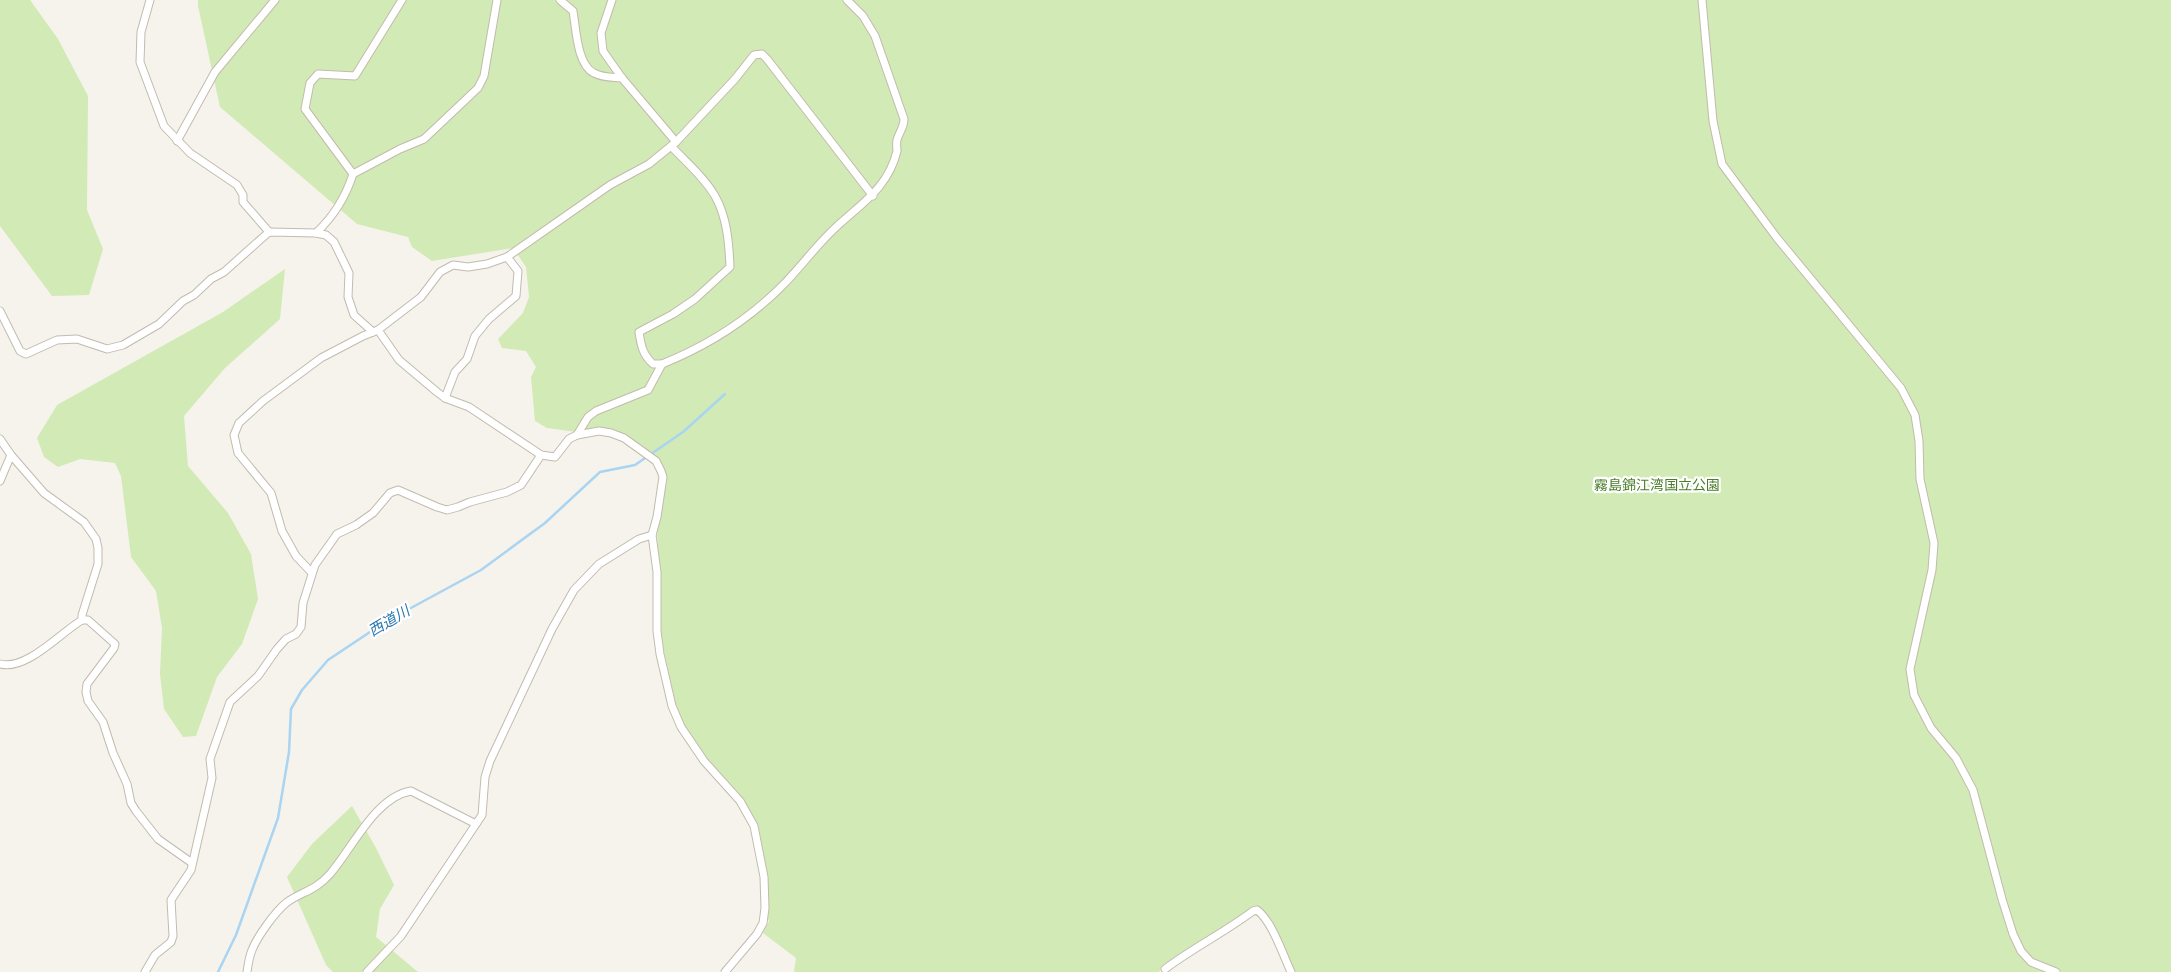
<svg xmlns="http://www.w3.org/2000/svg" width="2171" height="972" font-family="'Noto Sans','Noto Sans JP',sans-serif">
  <rect width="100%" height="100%" fill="#f6f3ec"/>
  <g fill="#d2eab5">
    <path d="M0,0H30L58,39L88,96L87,210L103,249L89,295L52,296L0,226Z"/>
    <path d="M198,0H2171V972H1294L1269,921L1251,914L1249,910L1164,964L1159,972H794L796,958L763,933L769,921L766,914L767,877L759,829L738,792L700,751L678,715L660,632L657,525L667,482L661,465L643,446L620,433L596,427L576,432L547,428L535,421L531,377L536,367L526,351L502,348L498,339L523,313L529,297L526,267L513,248L432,261L412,247L408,237L357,224L220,107L198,6Z"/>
    <path d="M285,269L280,319L225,368L184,416L188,466L228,513L251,554L258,599L242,644L217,677L196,736L183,737L164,709L160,674L162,628L156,591L131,557L121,476L115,463L80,459L58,467L44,457L37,438L57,405L223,312Z"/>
    <path d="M352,806L376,848L394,885L380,909L376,937L418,972H333L326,965L287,877L312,844Z"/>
  </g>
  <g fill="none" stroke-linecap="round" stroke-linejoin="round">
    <path stroke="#a9d4f2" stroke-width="2.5" d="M218,972L236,935L278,818L289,752L291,709L302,690L328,660L385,622L481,570L545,523L600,472L635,465L683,432L725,394"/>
    <g stroke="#c2bbae" stroke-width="9">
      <g id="minor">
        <path d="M150,0L141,32L140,62L164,126L190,153L237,185L243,195V202L269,232"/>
        <path d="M560,0L573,11C576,28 577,65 594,73C603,78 612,77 622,78"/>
        <path d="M612,0L601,33L603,51L622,78L676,142"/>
        <path d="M1702,0L1713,121L1722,164L1777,238L1901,388L1915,415L1919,441L1920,479L1934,543L1932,570L1910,669L1914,695L1931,728L1956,758L1973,790L2002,899L2013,934L2021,951L2031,962L2056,972"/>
        <path d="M177,141L215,72L275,0"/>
        <path d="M353,174L305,109L310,83L318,74L355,76L402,0"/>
        <path d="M316,233C333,217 346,196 353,174L400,149L424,139L478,88L484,76L497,0"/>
        <path d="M0,311L20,351L26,354L57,340L77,339L107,349L123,345L159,324L183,301L194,295L211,279L224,272L269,232L316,233L326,235L334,242L349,273L348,297L354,315L373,332"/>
        <path d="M378,330L399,360L437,392L445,398L469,407L541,455L555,457L569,439L577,435L599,431L611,433L624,438L656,461L661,471L663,477L657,517L652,535L657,572V631L660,654L672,706L681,727L704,761L740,801L754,826L764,877L765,908L763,923L757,934L725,972"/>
        <path d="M662,364H653C643,355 641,346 639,332L673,314L695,299L730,267C729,243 727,217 715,196C704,177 686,162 671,146"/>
        <path d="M445,398L455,372L467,359L475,336L489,319L516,296L518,271L507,257"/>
        <path d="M577,435L588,417L596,411L648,390L662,364C707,346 748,320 782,286C800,268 815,247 833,230C859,205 888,189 897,151C897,148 896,144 897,140C899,132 904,128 904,119L875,36L863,16L847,0"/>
        <path d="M0,439L11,455L0,481"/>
        <path d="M11,455L44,493L84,522L96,539L98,548V564L82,615V620"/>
        <path d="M312,573L296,556L282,531L271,493L238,453L234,435L239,423L263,401L321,358L363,336L378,330L421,297L440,272L453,265L468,267L487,264L507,257L610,185L649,164L676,142L735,79L754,55L762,54L767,59L873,196"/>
        <path d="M0,664C26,671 60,633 82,620H88L115,644L114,648L87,684L86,692L88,701L103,722L113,753L127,784L131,803L136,811L158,839L192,863"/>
        <path d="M1165,969C1193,948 1225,932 1253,911L1257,910C1272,921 1283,955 1291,972"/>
        <path d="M145,972L155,955L171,942L173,936L171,900L191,870L212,778L210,759L230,702L258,676L277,649L286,639L296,634L301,627L303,603L315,565L337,534L356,525L373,513L390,493L398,490L437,507L447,510L458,507L470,502L507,492L521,485L541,455"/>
        <path d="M247,972C248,965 249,957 252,950C257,937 275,912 286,903C302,891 314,892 330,874C352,849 375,797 411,791L476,824"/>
        <path d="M367,972L401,936L482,815L485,777L490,761L552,629L574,590L599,564L639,539L652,535"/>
      </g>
    </g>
    <use href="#minor" stroke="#fff" stroke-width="7"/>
  </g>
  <g text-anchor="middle" stroke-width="4.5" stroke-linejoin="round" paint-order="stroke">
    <g font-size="14" fill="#4a7f2a" stroke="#fff">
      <text x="1657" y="490">霧島錦江湾国立公園</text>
    </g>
    <g font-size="15" font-style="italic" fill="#2e7ab2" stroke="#fff">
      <text transform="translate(389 621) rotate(-31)" y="5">西道川</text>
    </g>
  </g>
</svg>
